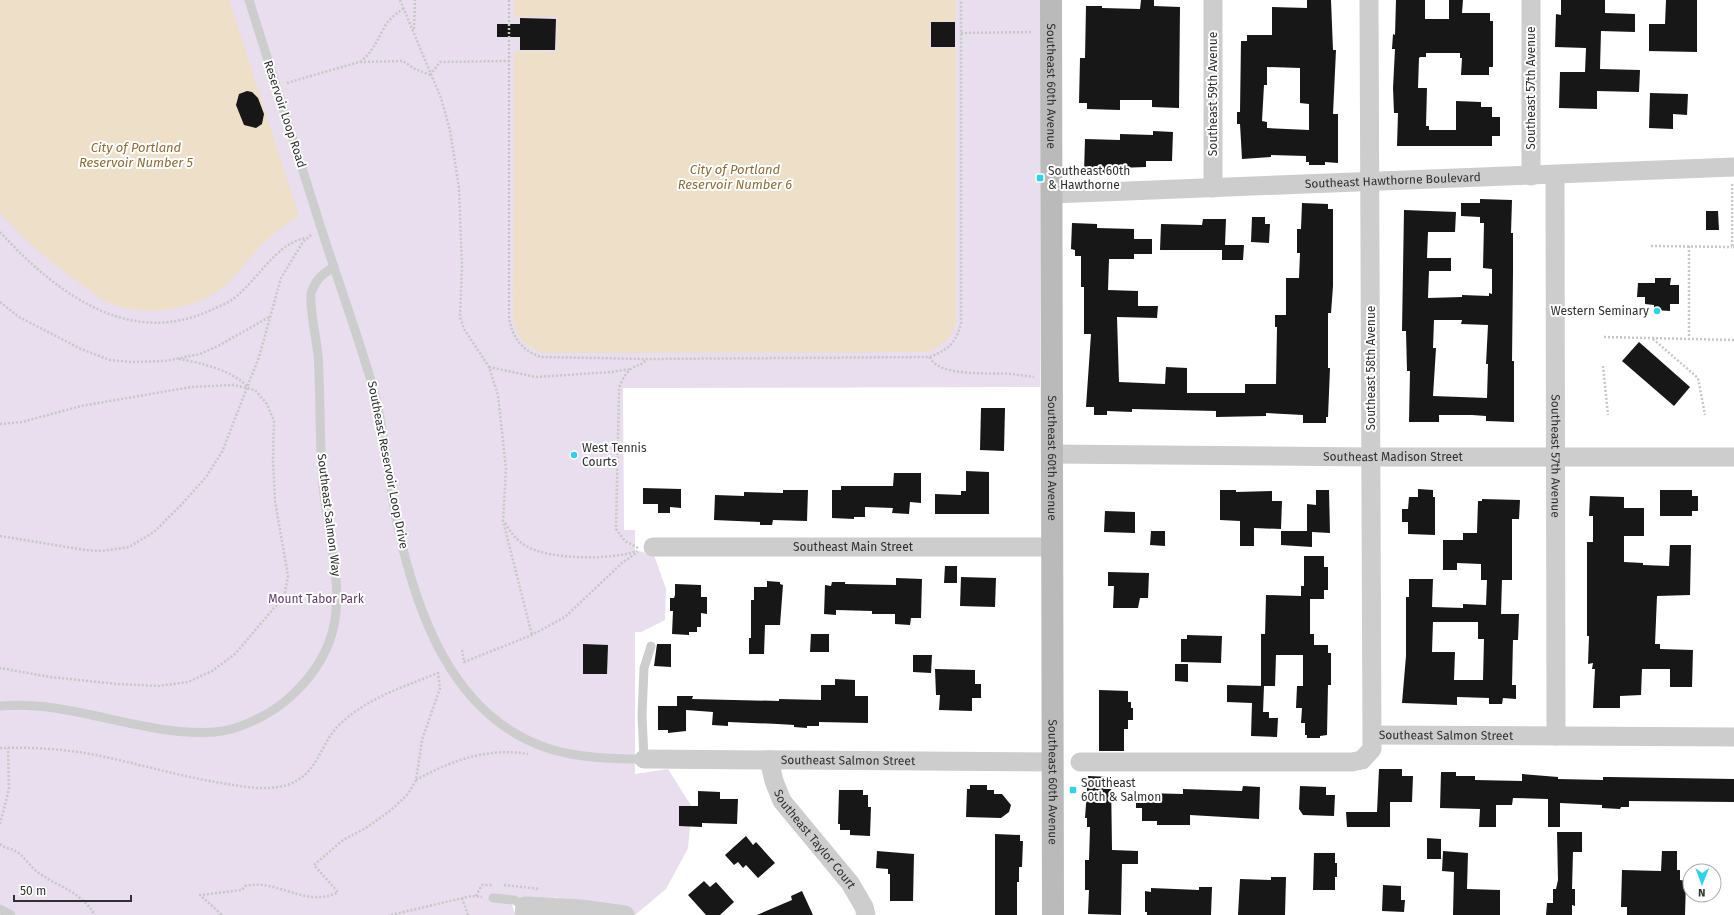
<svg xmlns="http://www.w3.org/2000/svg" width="1734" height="915" font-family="'Fira Sans',sans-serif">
  <rect width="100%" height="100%" fill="#fff"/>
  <path fill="#e8deed" d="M0,0H1041L1040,387L623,388L624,530H635V550L654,555L666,589L665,620L641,632H635V774L668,769L692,807L688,848L666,889L635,915L578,914L556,897L543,909L511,901L515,915H0Z"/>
  <g fill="#eedfc9">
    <path d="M0,0H229L299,216C284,225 271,235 259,248C244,263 233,282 215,293C185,312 139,317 107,302C99,298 91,291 84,286C52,265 26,241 0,213Z"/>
    <path d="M514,0H956V21L930,22V48H956V322C952,338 943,346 927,352L543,353C525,346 517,338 513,319L514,51L557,52V17H514Z"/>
  </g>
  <g fill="#171717" fill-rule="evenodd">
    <path d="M1141,0H1154V6L1180,7L1179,108L1152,107V100H1120V110L1087,109V103H1079L1080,58H1085L1086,6H1102V8L1140,9Z"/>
    <path d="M1307,0H1331L1333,50H1336L1333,114H1338V163L1325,162V165H1309V162H1306V156L1271,155V157L1242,159L1240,124H1237V112H1240L1241,41H1247V35H1272V7L1307,8ZM1267,67L1300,68V103L1309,104V130L1267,128V122L1262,121L1264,85H1267Z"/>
    <path d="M1396,0H1425V19H1449V0H1463L1462,13H1490V21H1493V67H1489V75H1461L1462,58H1460V53H1426V57H1420L1419,58L1418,88H1427L1426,126H1429V130H1456V101L1481,102V107H1492V117H1500V136H1492V146H1397L1398,113H1394L1393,88L1395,49H1392L1393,34L1395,35Z"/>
    <path d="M1561,0H1605V13L1635,14V32L1601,31L1600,69L1640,70L1639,92L1597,91V109L1559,108L1560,72H1585L1586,48L1555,47L1556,14L1561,15Z"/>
    <path d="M1666,0H1697V52L1649,51V24H1665Z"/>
    <path d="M520,18L556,19L555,50H520V37H497V24H520Z"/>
    <rect x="931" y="22" width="24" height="25"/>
    <path d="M247,91L252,92L258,98L264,114L262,124L256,128L244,125L236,105L239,94Z"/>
    <path d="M1650,93L1688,94L1687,115L1673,114V129L1649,128Z"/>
    <path d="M1153,131L1173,132L1172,161H1146V167L1118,168V174L1084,173L1085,139L1120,140V134L1153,135Z"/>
    <path d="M1480,199L1512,200L1511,233H1513V273L1512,361H1514V422L1486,421V416L1472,415H1439V422H1409L1410,371H1407L1406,331H1402L1404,210L1456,212L1455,232H1428L1427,258H1451V271H1429L1428,298L1462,297V295L1489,296V293L1492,294V269L1483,268L1484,223H1480V217L1461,216V203H1480ZM1434,320H1462L1461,324L1488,325L1486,364H1488L1487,398L1433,396L1436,348H1433Z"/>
    <path d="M1302,203L1328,204V209H1333V286L1331,313H1328V368H1330L1328,417H1326V423H1303V415L1266,413V416L1216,417V411L1132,409V412L1107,411V415H1094V407H1086L1091,334H1084V287H1081V256H1075V250L1071,249L1072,223L1097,224V228L1134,229V239H1152V254H1134V259H1109L1108,290L1138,291V306H1158L1157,318L1117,317L1119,382L1165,384L1166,367L1187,368V393H1245V384H1276L1277,327H1275V315H1286V278H1299L1300,253H1297V229H1301Z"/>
    <path d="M1706,211H1718L1719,230H1706Z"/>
    <path d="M1252,217H1265V224H1270L1269,243L1251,242Z"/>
    <path d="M1203,219H1226L1225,245H1244L1243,260H1222V250H1160L1161,224L1202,225Z"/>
    <path d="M1655,278H1671L1670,285H1679V304H1670V311L1654,310V305L1645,304V297H1637L1638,283H1655Z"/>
    <path d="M1639,342L1690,387L1674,406L1622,361Z"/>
    <path d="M981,408H1005L1004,451L980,450Z"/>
    <path d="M966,471L989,472V514H935V494L961,495V491H966Z"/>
    <path d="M894,473H921V503L910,502L909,514L892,513L893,508L865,507V517H854V519L832,518V490H841V486H893Z"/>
    <path d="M643,488L681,489V508L670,507V513H658V504H643Z"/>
    <path d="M1418,489L1433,490V497H1435V535L1408,534V522H1402V509H1408L1409,497H1418Z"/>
    <path d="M783,490H808L807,521L773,520L772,525H760V522L714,520L715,495L744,496V492L783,493Z"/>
    <path d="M1220,490H1236V492L1272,491V501H1282L1281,529L1254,528V546H1240V521L1220,520Z"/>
    <path d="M1316,490H1329L1330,533L1312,532V547L1281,545V531H1307V504L1316,505Z"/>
    <path d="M1660,490H1692V496H1698V511H1692V516H1660Z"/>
    <path d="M1590,496L1624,497V508H1644V536H1624V562L1643,563V565L1669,566L1670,545H1691L1690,595L1657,596L1655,644H1660V649L1693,650L1692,687H1670V669H1642L1641,695L1620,696V708H1593L1595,669H1592L1593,663L1588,664L1589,636H1587V542H1593V516H1589Z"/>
    <path d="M1482,499L1520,500L1519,519H1512V580H1502L1501,614H1519L1518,640H1513L1512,685H1516V699L1503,698L1502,704H1489V698L1457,697V705L1402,703L1406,656V597H1409V579H1433L1432,607L1463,608V604L1486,605L1487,580H1481V564L1457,563V570H1443V540H1463V533H1477L1478,501H1482ZM1433,622H1478V639H1484L1483,680H1454L1455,652H1432Z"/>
    <path d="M1105,511L1135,512V533L1104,532Z"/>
    <path d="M1151,531H1165V546L1150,545Z"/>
    <path d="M1304,556H1324V567H1328V590H1324V599H1310V634H1314V645H1328V653H1331V685H1328L1327,735L1320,736V738H1307V735H1305V723H1301L1302,708H1296L1297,686H1303V655H1276L1275,686H1261V634H1265L1266,595L1301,596V586H1304Z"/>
    <path d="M945,566H957V583H944Z"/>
    <path d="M1108,572L1149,573L1148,598H1140L1138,608H1113L1114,586H1108Z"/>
    <path d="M961,577L996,578L995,607L960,606Z"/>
    <path d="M896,578L922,579L921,618H911L910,625L895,624V614H872V611L836,610V615L824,614L825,585L831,586L832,582H845V584L896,585Z"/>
    <path d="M767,581L780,582V584L783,585L780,625H765L764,654H749V638H751V600H754V587H767Z"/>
    <path d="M675,584L701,585V597H707V614L701,613V627H697V632H689V635L672,634L673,611H670V598H674L675,595Z"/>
    <path d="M811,634H829V652H810Z"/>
    <path d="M1187,635L1222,636L1221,663L1181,662V639H1187Z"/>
    <path d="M583,644L608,645L607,674H583Z"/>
    <path d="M657,644H671V667L654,666Z"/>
    <path d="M913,655H932L931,673L913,672Z"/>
    <path d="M1175,664H1188V682L1175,681Z"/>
    <path d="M935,669L975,670V684H981V698H972V711L939,710L940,695H936Z"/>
    <path d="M835,679L855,680V696H868V723L819,722V726H807V728L794,727V725L778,724L728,722V726L712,725L713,712L686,710V731L668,733V730H658V706H677V696H693L692,699L779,701V699L821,700V685H835Z"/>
    <path d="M1227,685L1264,686L1263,712H1269V718H1278L1277,737L1251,736L1252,703L1227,702Z"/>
    <path d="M1099,690L1128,691V702H1131V708H1133V720H1128V729H1124V751H1099Z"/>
    <path d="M1379,769H1402V776H1413L1412,802H1390V827H1347L1346,812H1377Z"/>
    <path d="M1441,772H1456V776H1475V780L1522,781V774L1558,777V779L1603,780V777H1609L1734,779V802L1629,801V807H1621L1620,809L1602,808V805L1560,803V827H1548V799L1513,798L1512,805H1496V827H1479L1480,809L1440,808Z"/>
    <path d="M1088,776L1111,777L1112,850L1138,851V864H1122L1121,915L1088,914L1089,890H1085V860H1089L1090,827H1087V818H1085Z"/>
    <path d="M970,785H987V790H994V794H1002L1011,805L1009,812L1001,818L966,817L967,789H970Z"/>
    <path d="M1243,786L1260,787L1259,819L1190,815V825H1157V821H1142V808H1136V795L1143,796V793L1183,794V789L1242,791Z"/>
    <path d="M1300,786L1326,787V795H1335L1334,816L1303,815L1299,809Z"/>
    <path d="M839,790H863V795H868V807H871L870,836L850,835V830H840V824H838Z"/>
    <path d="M698,791L720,792V799H738L737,824L702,823V827L679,826V806H698Z"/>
    <path d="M1557,832H1582V852H1573L1572,889H1575V906L1572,905V915H1546L1547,903H1553V889H1556L1558,880Z"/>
    <path d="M995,834L1020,835V841H1023L1022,867H1019V882H1017V915H995Z"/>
    <path d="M746,836L753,845L756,842L775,863L758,878L746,865L743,868L738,862L734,865L725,855Z"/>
    <path d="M1427,838L1441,839V859H1427Z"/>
    <path d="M877,851L914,854L913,901H890V874H888V869L876,868Z"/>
    <path d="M1443,851L1468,853L1467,889L1500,890V915H1453L1454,872L1442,871Z"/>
    <path d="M1662,851H1677V870H1680V880L1686,881L1685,915H1627V907H1621L1622,870L1661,871Z"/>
    <path d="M1314,853H1335V863H1337V877H1335V890H1313Z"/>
    <path d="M1271,877H1286L1285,915H1238L1240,879L1271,880Z"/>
    <path d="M704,881L710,887L716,882L734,902L720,915H706L688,895Z"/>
    <path d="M1383,885L1401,886V900H1405L1404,912L1382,911Z"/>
    <path d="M1199,887H1212L1211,915H1147V912H1145V891L1151,892V888L1199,890Z"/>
    <path d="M802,891L813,915H757L792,900L791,896Z"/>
  </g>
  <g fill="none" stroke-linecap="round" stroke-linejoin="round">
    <g stroke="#c7c7c7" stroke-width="2.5" stroke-dasharray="2 2" stroke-linecap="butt">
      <path d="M400,0L441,98L450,130L459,188L462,267L460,317L464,329L489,367L498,395L506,469L503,521L532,635"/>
      <path d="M509,0V317C512,337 521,350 541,357L646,359L930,357C949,349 956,343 961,323V0"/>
      <path d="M414,29L415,0"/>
      <path d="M961,33L1033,32"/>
      <path d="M360,62C373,52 377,40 385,26C390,18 397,13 404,8"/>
      <path d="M430,75L440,62L510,61"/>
      <path d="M287,83L359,62L403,61L415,69L430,75"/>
      <path d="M1732,184V247H1734"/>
      <path d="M0,232C54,291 128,349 211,310C217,307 224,305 230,301C257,283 273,245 305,238"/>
      <path d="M1651,246L1732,247"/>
      <path d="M1689,246V339"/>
      <path d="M0,302L19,317L81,349L110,360L130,362L165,361L200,354L220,345L271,316"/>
      <path d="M1604,337L1734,340"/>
      <path d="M1653,339L1698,378L1705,415"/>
      <path d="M930,357C938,378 993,372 1012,374C1019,375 1027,376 1034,377"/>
      <path d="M179,359C201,363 232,370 248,387"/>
      <path d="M1603,366L1608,415"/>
      <path d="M489,367L536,377L612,372L630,369"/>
      <path d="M0,424L22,422L81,406L191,387L234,385L255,390L267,404L274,421L273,459L275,501L288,576L285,592L279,602L235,654L212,671L188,682L159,686L117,684L50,677L0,668"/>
      <path d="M505,523C511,533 518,542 528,547C552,560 612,560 637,551"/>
      <path d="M0,536L85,550L102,551L129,547L154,532L182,504L206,477L222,452L259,357L281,278L303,242L311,235"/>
      <path d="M638,548L625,541L616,529L619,391C619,384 627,371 632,368C638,365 643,365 646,359"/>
      <path d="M462,650L464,662L532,635L565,617L623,562L638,552"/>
      <path d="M0,748C32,747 65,749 96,755C140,764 182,777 227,784C245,787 268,791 287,785C319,774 319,745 339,725C367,698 403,687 438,673L440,688L422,740L416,780L408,794L391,810L366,828L343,840L314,865L338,892C308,909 276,878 245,886L242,890L200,895L221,914L218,915"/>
      <path d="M416,780C450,761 488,747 528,754"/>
      <path d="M0,824L9,789L8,748"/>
      <path d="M0,844C5,849 11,848 17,852C25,857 30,867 39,873C61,889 78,889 95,915"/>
      <path d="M504,885L540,889"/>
      <path d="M476,896L482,885H493"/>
      <path d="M462,898L468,915"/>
      <path d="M391,915L471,896L482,897"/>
    </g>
    <g stroke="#cdcdcd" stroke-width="9">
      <path d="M249,0C274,77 298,154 322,231C338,281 356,330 371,381C385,427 387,475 397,523C416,612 452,716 547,748C577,758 612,759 644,759L642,715L644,668L651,646"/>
      <path d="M0,706C71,699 142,737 215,732C240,730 271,714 289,698C363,632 331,568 323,485C319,442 321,398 318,355C316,335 310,314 311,294C315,280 322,274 334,267"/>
      <path d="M493,898L514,900L525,906"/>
      <path d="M0,909L11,915"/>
    </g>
    <g stroke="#cdcdcd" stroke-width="19">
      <path d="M1213,0V188"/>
      <path d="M1531,0V176"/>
      <path id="s1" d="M1555,175L1556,736"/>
      <path id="s2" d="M1052,194L1734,167"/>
      <path id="s3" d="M1052,454L1371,457H1734"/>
      <path id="s4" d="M653,547H1052"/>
      <path id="s5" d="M1373,735L1734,737"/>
      <path id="s6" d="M644,759L1053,762"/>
      <path id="s7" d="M769,760L774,781L782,801L850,883L864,907L866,915"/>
      <path d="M1080,762H1352L1362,760L1372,749L1369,0"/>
      <path d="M524,915L525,906L581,909L625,915"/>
    </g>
    <path stroke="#bababa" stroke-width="22" id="s8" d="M1051,0L1053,915"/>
  </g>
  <g fill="#2ed2eb" stroke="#fff" stroke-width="1.5">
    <rect x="1036" y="174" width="8" height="8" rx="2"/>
    <circle cx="1657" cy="311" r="4"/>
    <circle cx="574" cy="455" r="4"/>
    <rect x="1069" y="786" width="8" height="8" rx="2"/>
  </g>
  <g text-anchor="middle" stroke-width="4" stroke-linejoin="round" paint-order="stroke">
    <g font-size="12" fill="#303030" stroke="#fff">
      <text dy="4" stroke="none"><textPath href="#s8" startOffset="86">Southeast 60th Avenue</textPath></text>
      <text transform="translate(1531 88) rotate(-90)" y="4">Southeast 57th Avenue</text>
      <text transform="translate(1213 94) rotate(-90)" y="4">Southeast 59th Avenue</text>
      <text transform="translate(285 114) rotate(72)" y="4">Reservoir Loop Road</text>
      <text dy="4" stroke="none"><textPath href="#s2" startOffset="341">Southeast Hawthorne Boulevard</textPath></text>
      <text transform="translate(1371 368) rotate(-90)" y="4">Southeast 58th Avenue</text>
      <text dy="4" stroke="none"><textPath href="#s3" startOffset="341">Southeast Madison Street</textPath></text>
      <text dy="4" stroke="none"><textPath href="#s1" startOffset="281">Southeast 57th Avenue</textPath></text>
      <text dy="4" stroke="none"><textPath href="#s8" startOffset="458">Southeast 60th Avenue</textPath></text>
      <text transform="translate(388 465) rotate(79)" y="4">Southeast Reservoir Loop Drive</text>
      <text transform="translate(329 515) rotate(83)" y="4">Southeast Salmon Way</text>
      <text dy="4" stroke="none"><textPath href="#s4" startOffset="200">Southeast Main Street</textPath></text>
      <text dy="4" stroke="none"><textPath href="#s5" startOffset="73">Southeast Salmon Street</textPath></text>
      <text dy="4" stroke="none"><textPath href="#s6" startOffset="204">Southeast Salmon Street</textPath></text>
      <text dy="4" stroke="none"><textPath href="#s8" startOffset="782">Southeast 60th Avenue</textPath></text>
      <text dy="4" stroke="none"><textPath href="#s7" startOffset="93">Southeast Taylor Court</textPath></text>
    </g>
    <g font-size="12" fill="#303030" stroke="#fff" text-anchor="start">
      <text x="1048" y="175">Southeast 60th<tspan x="1048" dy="14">&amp; Hawthorne</tspan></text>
      <text x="1649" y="315" text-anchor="end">Western Seminary</text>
      <text x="582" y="452">West Tennis<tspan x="582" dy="14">Courts</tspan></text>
      <text x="1081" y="787">Southeast<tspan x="1081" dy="14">60th &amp; Salmon</tspan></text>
    </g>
    <g font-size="12" fill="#613b6e" stroke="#fff">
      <text x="316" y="603">Mount Tabor Park</text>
    </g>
    <g font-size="13" font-style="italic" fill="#8f6c38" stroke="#fff">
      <text x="136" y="152">City of Portland<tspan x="136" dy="15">Reservoir Number 5</tspan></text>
      <text x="735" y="174">City of Portland<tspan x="735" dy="15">Reservoir Number 6</tspan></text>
    </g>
  </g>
  <g transform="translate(1702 883) rotate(181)"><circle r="19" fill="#ffffff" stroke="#acacac"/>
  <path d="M0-3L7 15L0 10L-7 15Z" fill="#2ed2eb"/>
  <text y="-6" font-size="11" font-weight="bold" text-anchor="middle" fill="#303030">N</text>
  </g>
  <path d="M14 895v6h117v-6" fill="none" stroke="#303030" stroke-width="2"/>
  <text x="20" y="895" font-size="12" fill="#303030" stroke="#ffffff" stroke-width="3" paint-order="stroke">50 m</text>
</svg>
